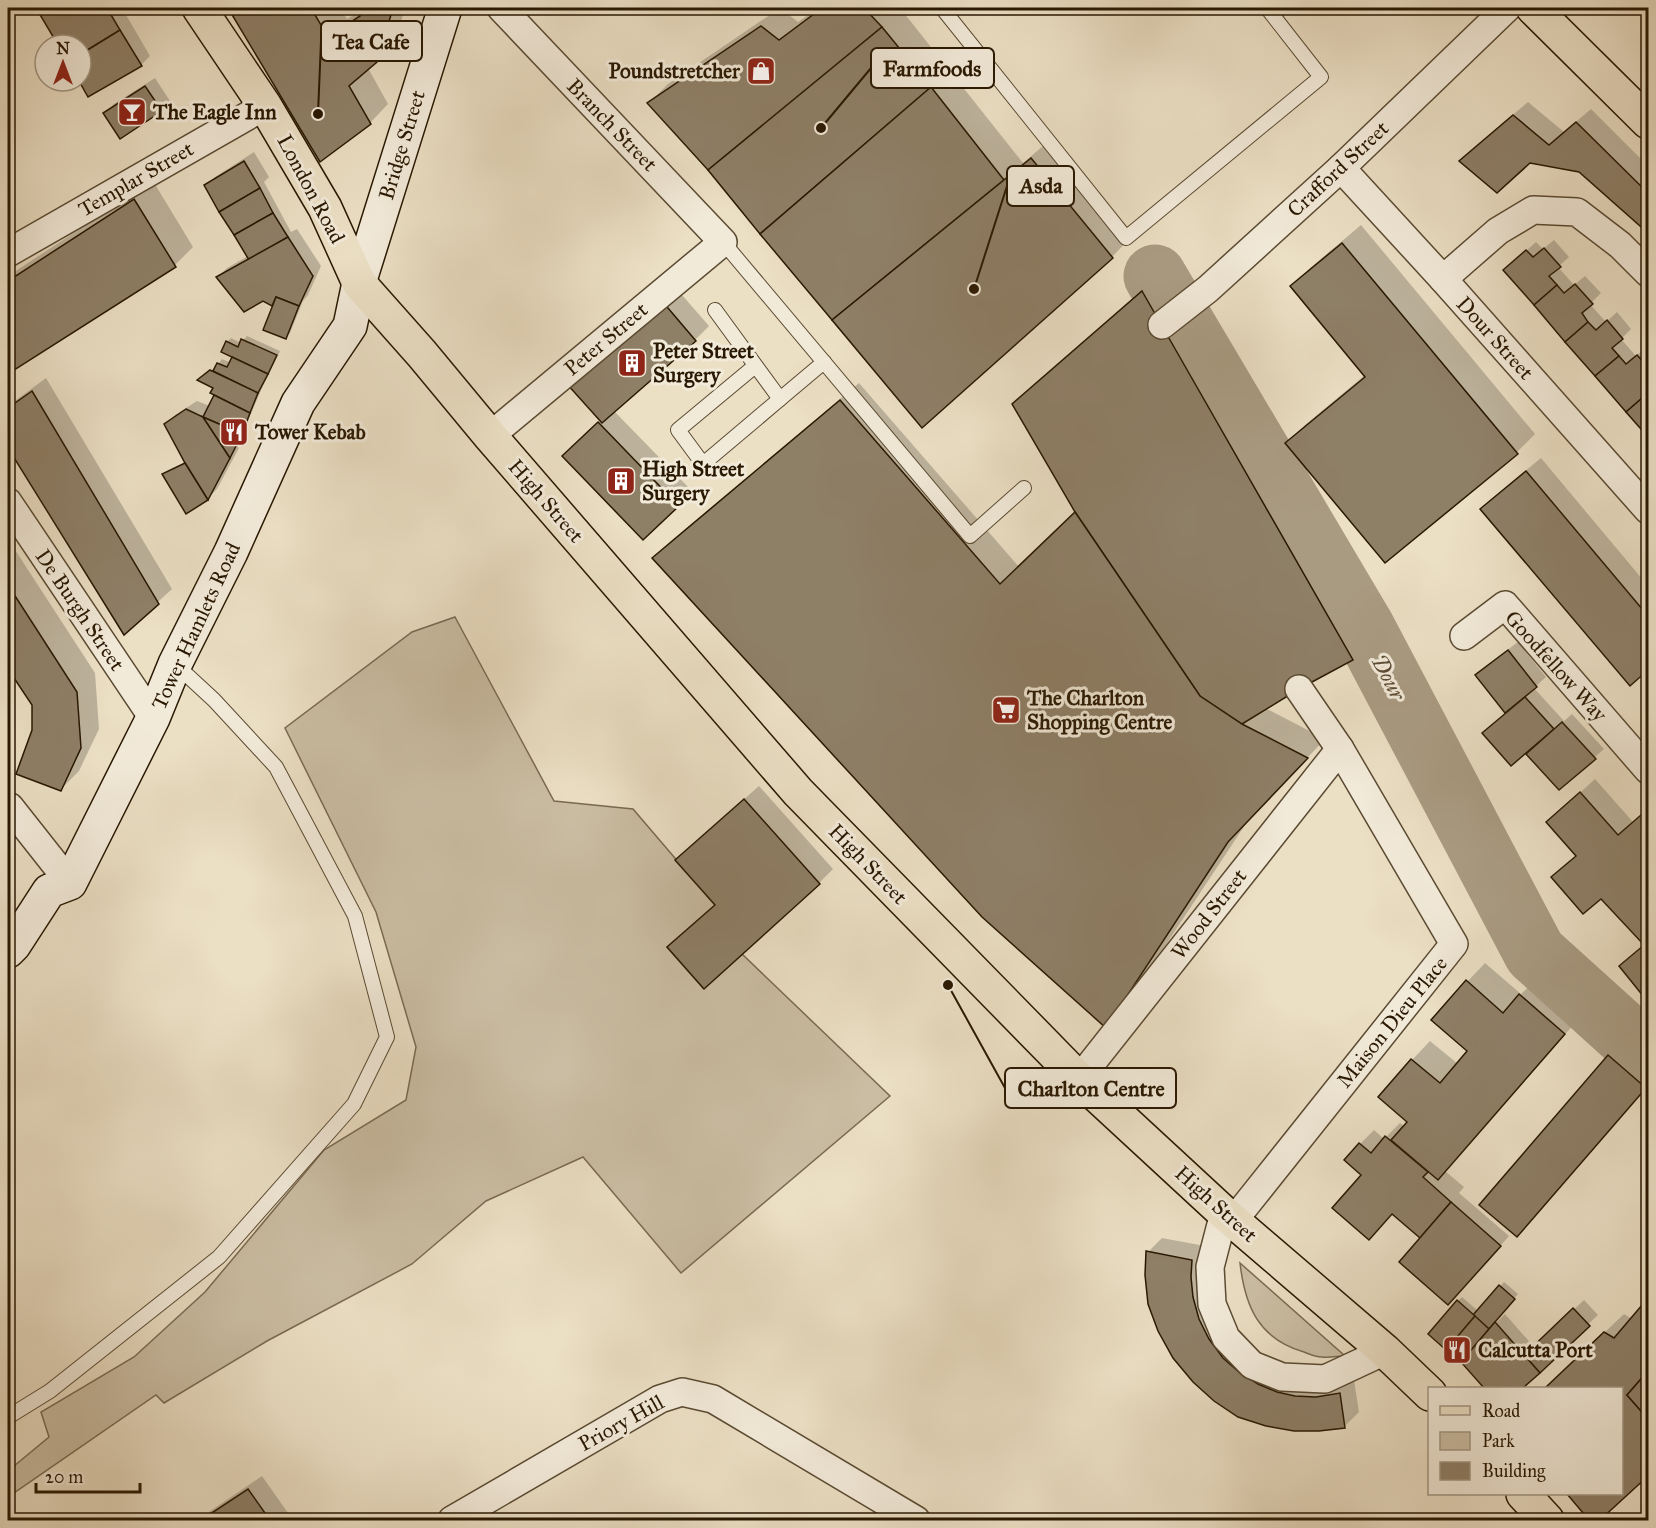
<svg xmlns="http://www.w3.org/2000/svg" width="1656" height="1528" font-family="'IM FELL Great Primer',serif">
  <rect width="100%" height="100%" fill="#ebdfc4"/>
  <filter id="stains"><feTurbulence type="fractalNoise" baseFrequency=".00333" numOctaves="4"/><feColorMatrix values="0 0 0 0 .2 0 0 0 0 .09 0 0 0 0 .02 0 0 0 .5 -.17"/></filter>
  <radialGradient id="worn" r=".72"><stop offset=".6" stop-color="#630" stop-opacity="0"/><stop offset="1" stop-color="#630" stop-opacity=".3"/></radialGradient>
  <g fill="#cabda3" stroke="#7a6a52" stroke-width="1.5">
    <path d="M455,617L554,801L633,809L715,905L667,947L703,988L742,954L890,1096L681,1273L583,1157L486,1201L412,1264L267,1341L164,1403L156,1395L8,1497V1471L49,1437L41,1412L134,1357L205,1292L324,1150L406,1100L416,1047L376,912L285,728L412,632Z"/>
    <path d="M1240,1263L1345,1356C1338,1356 1329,1358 1322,1357C1316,1357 1309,1354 1304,1352C1259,1339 1245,1307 1240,1263Z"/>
  </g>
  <g fill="#0003">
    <path d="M38,8H122L150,56L141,65L89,95L81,81V45H60Z"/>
    <path d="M229,8H340L347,19L362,10V8H405L395,42L368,68L388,104L370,123L320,160Z"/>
    <path d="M780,8L798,22L818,8H900L1023,163L1050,140L1130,238L1112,257L709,169L649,103L668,84Z"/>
    <path d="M1441,8H1451L1446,13Z"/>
    <path d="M155,78L170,101L161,110L105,113L114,104Z"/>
    <path d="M1528,102L1564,132L1591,109L1648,166V231L1579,171L1530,161L1461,160L1475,147Z"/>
    <path d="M254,152L269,177L264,182L291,232L297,229L321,266L308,295L303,301L290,333L286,337L277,300L272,305L218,277L227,268L248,256L206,186L215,177Z"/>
    <path d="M153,181L193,247L175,265L8,373V276Z"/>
    <path d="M1361,225L1535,434L1517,452L1386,561L1287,443L1306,424L1365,375L1292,286L1310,268Z"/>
    <path d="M1554,240L1569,257L1558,267L1574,285L1585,276L1601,293L1590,304L1597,312L1606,322L1617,312L1631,329L1621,339L1628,347L1636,356L1647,346L1648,348V435L1505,270L1536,242L1543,249Z"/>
    <path d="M1161,274L1371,640L1352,658L1265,708L1325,739L1247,822L1124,1008L654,558L672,540L859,383L1019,567L1077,512L1014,404L1033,385Z"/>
    <path d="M676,288L709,326L695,340L614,411L692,491L678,505L564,456L601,420Z"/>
    <path d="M247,336L280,351L262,388L237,446L239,448L217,489L207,499L164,475L168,471L186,462L166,424L175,415L197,401L210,406L216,394L215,387L203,376L216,367L222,359L231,363L234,357L227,342L231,338L241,343Z"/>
    <path d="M46,378L172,589L124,633L8,445V406Z"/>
    <path d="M1541,458L1648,586V668L1630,684L1482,509L1496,495Z"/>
    <path d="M8,539L95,673L99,729L79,771L61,789L33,731V705L8,666Z"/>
    <path d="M1518,642L1546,677L1534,688L1564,721L1572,714L1604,749L1559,788L1526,751L1484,733L1506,712L1477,675L1486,666Z"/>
    <path d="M1595,779L1633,822L1648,809V999L1621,966L1645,944L1601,897L1553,878L1577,855L1548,822Z"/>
    <path d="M759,786L833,869L819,883L683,934L716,904L691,846Z"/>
    <path d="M1485,963L1521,994L1539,977L1582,1015L1445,1171L1464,1187L1459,1193L1509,1236L1458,1294L1422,1238L1363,1175L1360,1144L1374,1130L1384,1139L1400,1123L1405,1127L1409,1122L1380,1097L1412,1060L1430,1041L1458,1064L1470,1051L1467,982Z"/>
    <path d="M1623,1042L1648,1064V1085L1530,1221L1609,1056Z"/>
    <path d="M1162,1238L1205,1246L1206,1283L1254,1359L1354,1380L1359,1412L1345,1426L1267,1425L1148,1252Z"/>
    <path d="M1504,1282L1518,1294L1494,1322L1496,1323L1505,1314L1534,1347L1584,1300L1598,1315L1520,1388H1486L1462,1361L1458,1301L1462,1297L1478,1311Z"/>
    <path d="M1648,1300V1416L1623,1388L1622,1389L1546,1388L1624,1314L1632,1319Z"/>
    <path d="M1622,1391L1648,1421V1474L1597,1520H1591L1569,1494H1622Z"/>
    <path d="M262,1476L288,1513L280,1520H197Z"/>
  </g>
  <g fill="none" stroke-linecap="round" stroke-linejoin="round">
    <path stroke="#a99b82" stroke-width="63" d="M1155,276L1363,627L1535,953L1648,1055"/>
  </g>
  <g fill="#8e7f67" stroke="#291802" stroke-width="1.5">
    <path d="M36,8H107L120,30L81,54V45H58Z"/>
    <path d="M228,8H311L328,37L360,16V8H393L377,62L349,86L371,124L320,162Z"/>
    <path d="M822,8H864L882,27L708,170L647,103L761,26L779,40Z"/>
    <path d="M882,27L931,87L760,234L708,170Z"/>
    <path d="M120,30L142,66L88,97L79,81H81V54Z"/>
    <path d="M145,86L162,111L120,139L103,113Z"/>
    <path d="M931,87L1004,180L832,320L760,234Z"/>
    <path d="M1513,115L1549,145L1576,122L1648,193V233L1579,172L1530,163L1497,193L1459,161Z"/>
    <path d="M1031,158L1113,258L922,428L832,320Z"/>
    <path d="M244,161L260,188L219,212L204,185Z"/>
    <path d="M260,188L273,213L234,235L219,212Z"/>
    <path d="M134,199L176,267L8,374V281Z"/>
    <path d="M273,213L288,237L249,260L234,235Z"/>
    <path d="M288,237L313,276L299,306L276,297L272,306L263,301L244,312L216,277Z"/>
    <path d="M1342,243L1518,454L1385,563L1285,443L1365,377L1290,286Z"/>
    <path d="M1544,248L1561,267L1549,276L1557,285L1534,305L1503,270L1526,250L1533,257Z"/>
    <path d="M1575,284L1593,304L1582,313L1588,322L1565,342L1534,305L1557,285L1564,293Z"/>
    <path d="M1142,291L1353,660L1299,689L1242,724L1200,696L1075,512L1012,404Z"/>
    <path d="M276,297L299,306L286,339L263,330Z"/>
    <path d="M662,301L696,341L602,423L567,384Z"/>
    <path d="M1607,320L1623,339L1612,348L1619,356L1595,376L1565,342L1588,322L1596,330Z"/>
    <path d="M241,339L277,355L268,374L221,352L226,341L238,347Z"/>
    <path d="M1637,355L1648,367V377L1642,383L1648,390V393L1626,412L1595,376L1619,356L1626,364Z"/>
    <path d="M232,357L268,374L258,393L213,371L217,363L227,367Z"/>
    <path d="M210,370L258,393L250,413L210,393L213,388L197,380Z"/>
    <path d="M32,391L159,604L124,635L8,448V408Z"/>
    <path d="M1648,393V437L1626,412Z"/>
    <path d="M214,395L250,413L242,434L203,417Z"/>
    <path d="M840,400L1000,584L1075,512L1200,696L1242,724L1308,758L1228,842L1106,1028L982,917L652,558Z"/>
    <path d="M186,409L203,417L230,458L208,500L185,463L164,424Z"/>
    <path d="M203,417L242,434L230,458Z"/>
    <path d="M598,422L679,506L643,540L562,456Z"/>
    <path d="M185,463L208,500L186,514L162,474Z"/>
    <path d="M1526,471L1648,616V670L1630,686L1480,509Z"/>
    <path d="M8,585L77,692L81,748L61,791L16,774L32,730V705L8,669Z"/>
    <path d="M1508,650L1537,687L1505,713L1475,675Z"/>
    <path d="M1525,697L1554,729L1511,766L1482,733Z"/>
    <path d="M1562,722L1596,759L1559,790L1526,754Z"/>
    <path d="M1580,792L1618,835L1641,815L1648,823V873L1643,877L1648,884V941L1644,945L1601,899L1583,914L1551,877L1576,856L1546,822Z"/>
    <path d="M744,799L820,884L704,989L667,947L715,905L675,860Z"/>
    <path d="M1644,945L1648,951V1002L1619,966Z"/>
    <path d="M1466,980L1503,1013L1519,994L1565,1034L1438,1180L1391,1140L1407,1122L1378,1097L1411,1059L1440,1083L1467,1051L1431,1020Z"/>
    <path d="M1608,1055L1646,1088L1517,1237L1479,1205Z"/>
    <path d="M1385,1136L1428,1172L1423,1177L1451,1202L1420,1238L1392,1214L1369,1240L1332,1208L1361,1175L1344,1160L1359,1143L1371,1153Z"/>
    <path d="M1451,1202L1501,1246L1448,1305L1399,1262Z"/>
    <path d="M1146,1251L1192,1260L1191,1277L1193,1297L1199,1319L1209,1339L1223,1358L1240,1373L1258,1384L1277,1392L1295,1396L1316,1397L1340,1393L1345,1428L1319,1431H1294L1266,1426L1238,1417L1214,1401L1193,1382L1173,1358L1158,1331L1148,1304L1145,1275Z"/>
    <path d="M1499,1285L1515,1299L1489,1329L1473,1315Z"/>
    <path d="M1648,1298V1371L1627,1395L1648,1419V1476L1600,1520H1589L1567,1494H1622V1388H1545L1604,1332L1614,1338Z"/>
    <path d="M1457,1300L1475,1316L1446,1350L1428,1334Z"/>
    <path d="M1573,1308L1590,1326L1540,1373L1524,1355Z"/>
    <path d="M1475,1316L1489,1329L1461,1362L1446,1350Z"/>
    <path d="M1495,1322L1540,1373L1523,1388H1484L1461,1362Z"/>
    <path d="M1648,1371V1419L1627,1395Z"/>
    <path d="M248,1489L270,1520H201Z"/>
  </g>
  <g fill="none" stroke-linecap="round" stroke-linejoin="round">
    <g stroke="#5a4a32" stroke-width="16">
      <g id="lane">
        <path d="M942,8L1126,238L1321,77L1267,8"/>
        <path d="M723,242L970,536L1024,488"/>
        <path d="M715,310L780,399L824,362"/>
        <path d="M755,366L678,430L703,464L780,399"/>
        <path d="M8,1417L50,1391L219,1257L354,1104L387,1037L355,916L276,767L214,700L175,664"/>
      </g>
    </g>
    <g stroke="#5a4a32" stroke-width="30">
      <g id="street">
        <path d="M1341,168L1443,279L1648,510"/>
        <path d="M8,253L265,106"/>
        <path d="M1443,279L1498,231L1533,210L1577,212L1620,245L1648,273"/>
        <path d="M1162,325L1208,289L1341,168L1507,8"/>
        <path d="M490,436L723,242L501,8"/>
        <path d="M8,502L153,718"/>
        <path d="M1464,636L1505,605L1648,770"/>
        <path d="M8,808L10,807L70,883"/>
        <path d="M1079,1079L1340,749"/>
        <path d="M1224,1213L1210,1267L1212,1304L1226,1338L1252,1365L1282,1377L1325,1379L1385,1351"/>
        <path d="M1234,1220L1454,944L1340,749L1299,689"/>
        <path d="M452,1520L660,1399L682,1392L713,1399L916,1520"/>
      </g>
    </g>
    <g stroke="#291802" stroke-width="36">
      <path id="secondary" d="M8,951L14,945L49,891L70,883L153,718L175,664L231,552L298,403L350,326L359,283L445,8"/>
    </g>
    <g stroke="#291802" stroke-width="36">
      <g id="primary">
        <path d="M199,8L265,106L325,208L359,283L422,354L490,436L798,792L1079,1079L1224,1213L1385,1351L1430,1394"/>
        <path d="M1533,8L1648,122"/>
        <path d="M1523,1494L1547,1520"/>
      </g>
    </g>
    <use href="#lane" stroke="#f2ead9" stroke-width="14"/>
    <use href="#street" stroke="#f2ead9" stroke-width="27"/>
    <use href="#secondary" stroke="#f2ead9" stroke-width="33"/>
    <use href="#primary" stroke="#ebdfc4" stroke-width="33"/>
  </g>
  <defs>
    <g id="shop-square" transform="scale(1.5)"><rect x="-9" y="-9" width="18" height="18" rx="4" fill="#8f2418" stroke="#f2ead9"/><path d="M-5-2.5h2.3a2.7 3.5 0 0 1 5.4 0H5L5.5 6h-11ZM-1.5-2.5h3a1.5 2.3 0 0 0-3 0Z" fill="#fff"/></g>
    <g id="bar-square" transform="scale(1.5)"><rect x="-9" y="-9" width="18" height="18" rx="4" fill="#8f2418" stroke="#f2ead9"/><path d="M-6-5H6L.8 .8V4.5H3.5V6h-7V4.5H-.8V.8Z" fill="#fff"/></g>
    <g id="building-square" transform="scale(1.5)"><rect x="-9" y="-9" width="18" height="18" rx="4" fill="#8f2418" stroke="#f2ead9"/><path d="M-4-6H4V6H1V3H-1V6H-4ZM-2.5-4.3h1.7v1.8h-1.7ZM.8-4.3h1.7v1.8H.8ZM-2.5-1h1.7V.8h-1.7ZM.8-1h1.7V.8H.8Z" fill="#fff"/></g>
    <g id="restaurant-square" transform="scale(1.5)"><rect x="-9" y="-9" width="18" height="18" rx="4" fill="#8f2418" stroke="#f2ead9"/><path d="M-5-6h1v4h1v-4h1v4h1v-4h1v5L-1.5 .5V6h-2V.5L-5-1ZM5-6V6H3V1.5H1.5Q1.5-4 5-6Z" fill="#fff"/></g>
    <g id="supermarket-square" transform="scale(1.5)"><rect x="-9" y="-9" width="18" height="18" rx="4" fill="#8f2418" stroke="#f2ead9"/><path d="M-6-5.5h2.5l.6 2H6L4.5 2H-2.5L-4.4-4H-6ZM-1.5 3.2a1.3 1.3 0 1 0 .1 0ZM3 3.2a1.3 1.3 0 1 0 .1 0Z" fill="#fff"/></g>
  </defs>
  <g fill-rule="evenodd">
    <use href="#shop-square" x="761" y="71"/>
    <use href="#bar-square" x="132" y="112"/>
    <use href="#building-square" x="632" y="363"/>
    <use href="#restaurant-square" x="234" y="432"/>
    <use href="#building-square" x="621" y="481"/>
    <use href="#supermarket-square" x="1006" y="710"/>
    <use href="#restaurant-square" x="1457" y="1350"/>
  </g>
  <g text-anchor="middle" stroke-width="6" stroke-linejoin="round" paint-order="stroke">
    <g font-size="21" font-weight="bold" fill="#291802" stroke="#f2ead9" text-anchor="start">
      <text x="740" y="78" text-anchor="end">Poundstretcher</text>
      <text x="153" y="119">The Eagle Inn</text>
      <text x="653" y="358">Peter Street<tspan x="653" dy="24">Surgery</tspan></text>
      <text x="255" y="439">Tower Kebab</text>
      <text x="642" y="476">High Street<tspan x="642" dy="24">Surgery</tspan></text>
      <text x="1027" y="705">The Charlton<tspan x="1027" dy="24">Shopping Centre</tspan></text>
      <text x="1478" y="1357">Calcutta Port</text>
    </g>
    <g font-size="21" fill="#291802" stroke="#f2ead9">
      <text transform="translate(612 125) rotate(46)" y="7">Branch Street</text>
      <text transform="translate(402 145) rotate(-73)" y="7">Bridge Street</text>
      <text transform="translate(1338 169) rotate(-43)" y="7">Crafford Street</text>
      <text transform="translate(136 179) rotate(-30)" y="7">Templar Street</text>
      <text transform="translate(311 189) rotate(62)" y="7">London Road</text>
      <text transform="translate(1495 338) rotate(48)" y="7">Dour Street</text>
      <text transform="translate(606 339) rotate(-40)" y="7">Peter Street</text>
      <text transform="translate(546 501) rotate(49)" y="7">High Street</text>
      <text transform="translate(80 610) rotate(56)" y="7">De Burgh Street</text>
      <text transform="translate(196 626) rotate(-65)" y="7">Tower Hamlets Road</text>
      <text transform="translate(1556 666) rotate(48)" y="7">Goodfellow Way</text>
      <text transform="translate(868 864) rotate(46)" y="7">High Street</text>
      <text transform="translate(1209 914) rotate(-52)" y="7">Wood Street</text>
      <text transform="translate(1392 1022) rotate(-51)" y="7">Maison Dieu Place</text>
      <text transform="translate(1216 1204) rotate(42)" y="7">High Street</text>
      <text transform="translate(621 1423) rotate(-29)" y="7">Priory Hill</text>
    </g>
    <g font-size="22" font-style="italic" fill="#5c4c35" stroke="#f2ead9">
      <text transform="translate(1389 677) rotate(62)" y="8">Dour</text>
    </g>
  </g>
  <path fill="none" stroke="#291802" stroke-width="2" d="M318 114L321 41M821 128L871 68M974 289L1007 186M948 985L1005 1088"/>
  <g fill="#291802" stroke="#f2ead9" stroke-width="2">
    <circle cx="318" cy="114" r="6"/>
    <circle cx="821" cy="128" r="6"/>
    <circle cx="974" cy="289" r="6"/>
    <circle cx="948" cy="985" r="6"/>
  </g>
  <g fill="#f2ead9" stroke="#291802" stroke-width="2">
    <rect x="321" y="21" width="101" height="40" rx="6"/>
    <rect x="871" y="48" width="123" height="40" rx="6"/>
    <rect x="1007" y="166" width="67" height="40" rx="6"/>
    <rect x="1005" y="1068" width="171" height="40" rx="6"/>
  </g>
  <g font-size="22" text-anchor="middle" font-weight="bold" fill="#291802">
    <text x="371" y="49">Tea Cafe</text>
    <text x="932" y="76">Farmfoods</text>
    <text x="1041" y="193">Asda</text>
    <text x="1091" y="1096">Charlton Centre</text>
  </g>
  <rect width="1656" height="1528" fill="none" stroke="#ebdfc4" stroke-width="30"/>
  <rect x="9" y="9" width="1638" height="1510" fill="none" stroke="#291802" stroke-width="3"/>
  <rect x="15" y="15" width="1626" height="1498" fill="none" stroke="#291802" stroke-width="1.5"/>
  <rect x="1428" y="1387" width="195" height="108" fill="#f2ead9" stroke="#a29683" stroke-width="1.5"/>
  <rect x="1440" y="1406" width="30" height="9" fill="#ebdfc4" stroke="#a29683" stroke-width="1.5"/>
  <text x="1482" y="1417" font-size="18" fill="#291802">Road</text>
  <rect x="1440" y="1432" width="30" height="18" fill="#cabda3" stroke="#a29683" stroke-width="1.5"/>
  <text x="1482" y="1447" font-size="18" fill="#291802">Park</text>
  <rect x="1440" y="1462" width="30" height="18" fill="#8e7f67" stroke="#a29683" stroke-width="1.5"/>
  <text x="1482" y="1477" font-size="18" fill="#291802">Building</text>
  <g transform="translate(63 63)"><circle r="28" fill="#f2ead9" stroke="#a29683" stroke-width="1.5"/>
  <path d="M0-4.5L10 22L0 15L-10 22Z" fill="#8f2418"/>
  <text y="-9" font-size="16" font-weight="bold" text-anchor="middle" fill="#291802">N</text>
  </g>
  <path d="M36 1483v9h104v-9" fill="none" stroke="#291802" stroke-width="3"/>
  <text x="45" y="1483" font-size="18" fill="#291802" stroke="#f2ead9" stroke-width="4.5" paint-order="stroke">20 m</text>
  <rect width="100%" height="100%" filter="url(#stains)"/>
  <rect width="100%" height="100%" fill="url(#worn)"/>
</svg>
